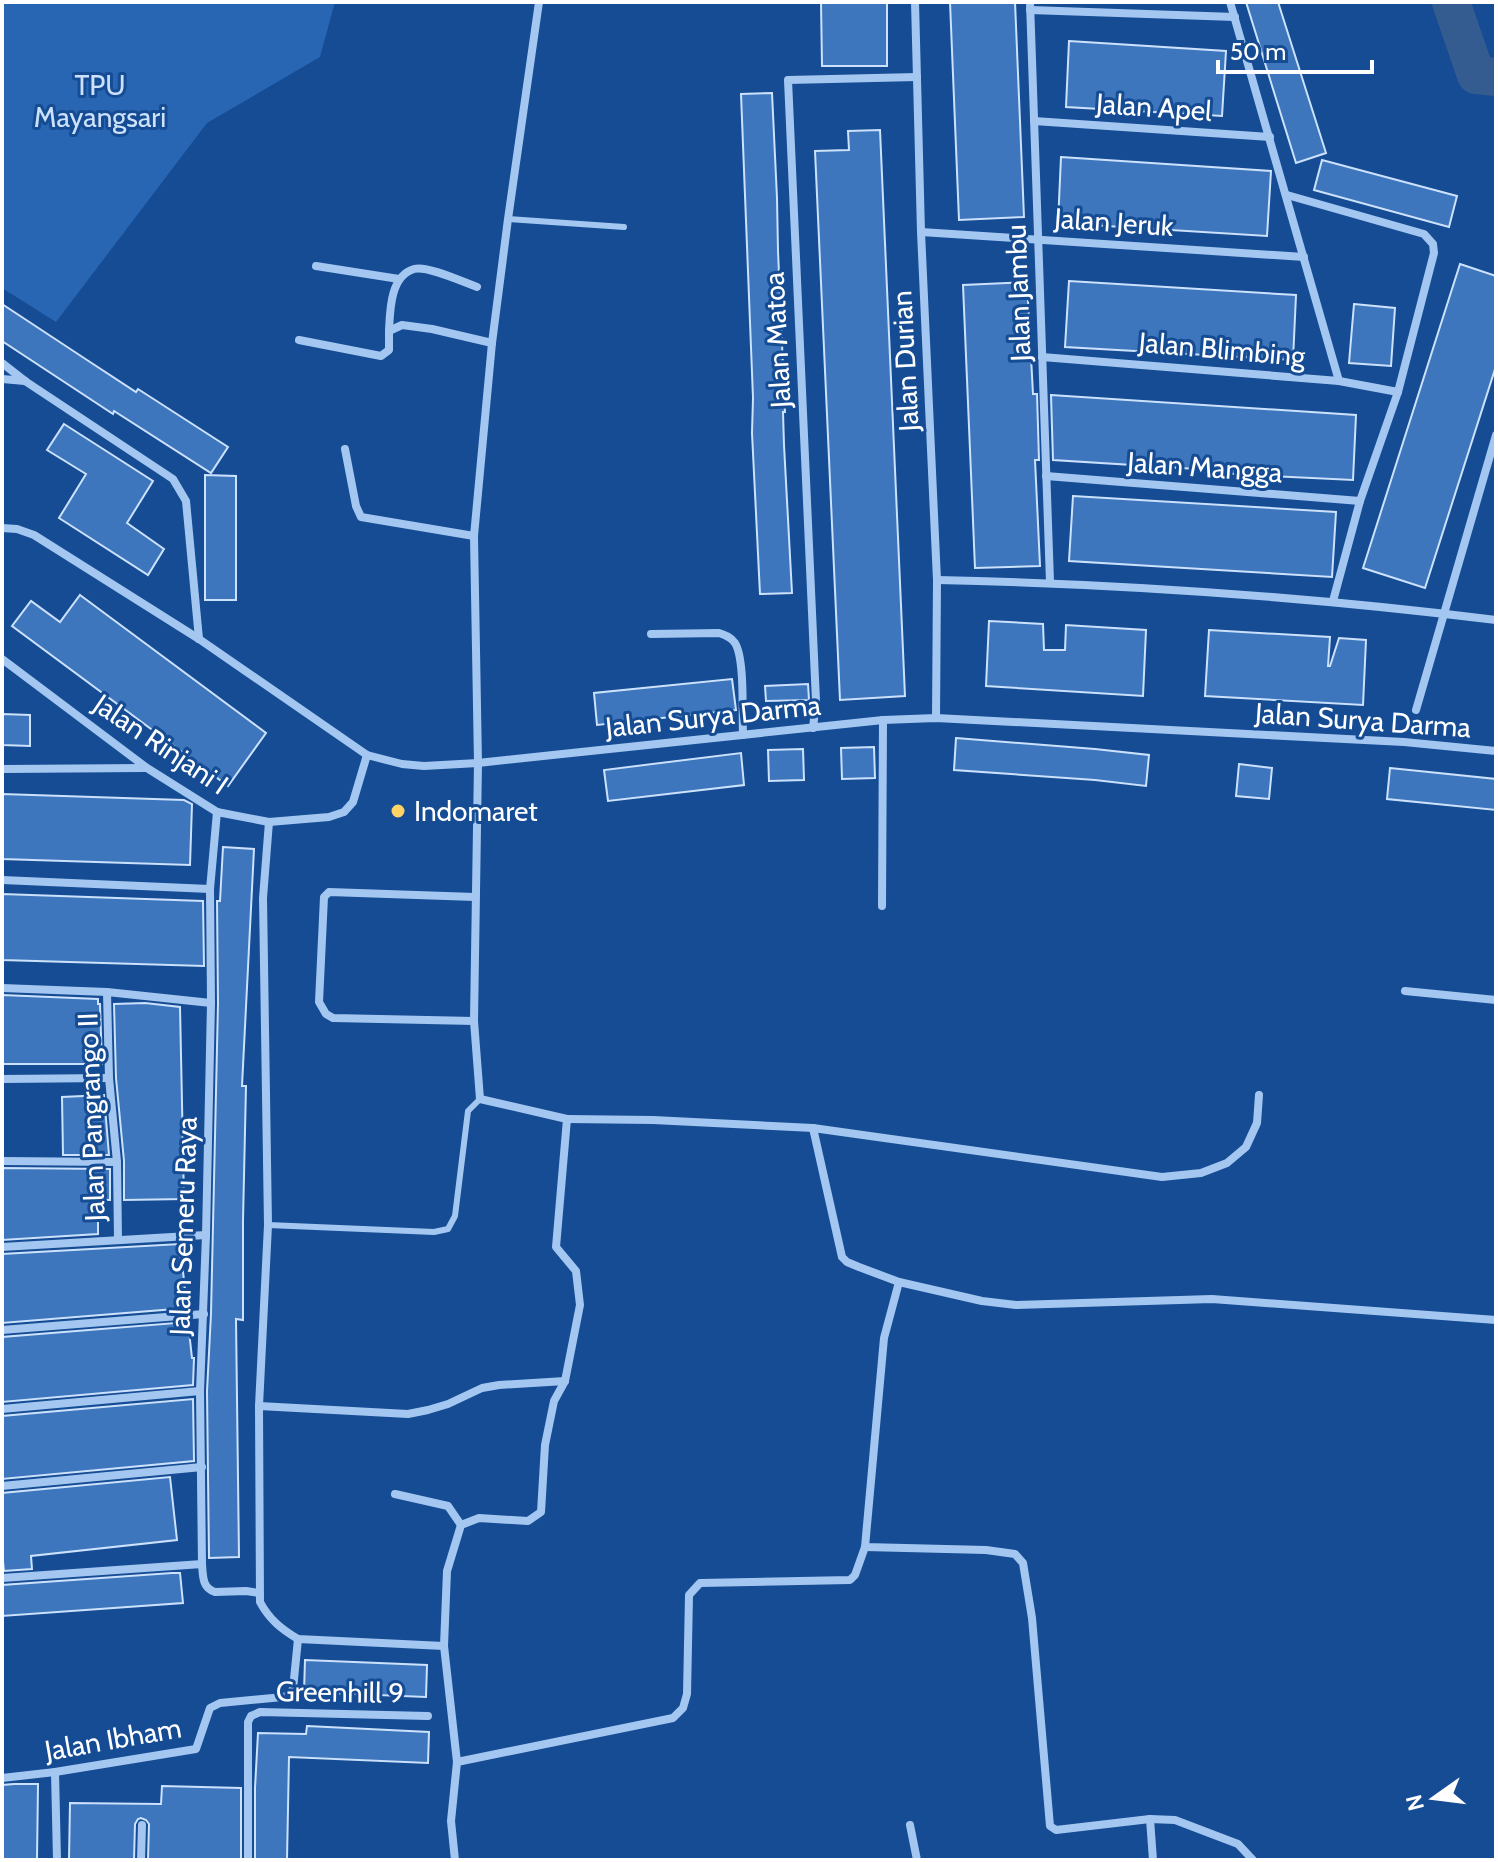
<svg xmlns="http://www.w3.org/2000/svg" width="1498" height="1862" font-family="Cabin,sans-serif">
  <rect width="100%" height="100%" fill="#154c94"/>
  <path fill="#2866b3" d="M2,2H335L320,57L207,123L56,322L2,288Z"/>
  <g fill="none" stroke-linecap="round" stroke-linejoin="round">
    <path stroke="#345c91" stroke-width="38" d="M1451,2L1476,75L1496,77"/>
  </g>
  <g fill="#3d76bc" stroke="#cce1fc" stroke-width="2">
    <path d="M821,2H887V66H822Z"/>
    <path d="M950,2H1015L1024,217L959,220Z"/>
    <path d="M1246,2H1278L1326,153L1296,163Z"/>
    <path d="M1069,41L1226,51L1222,116L1066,107Z"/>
    <path d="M772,93L777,198L778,251L785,412H783L784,445L792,593L760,594L752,433L753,398L741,94Z"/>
    <path d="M880,130L905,696L840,700L815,151L849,150L848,131Z"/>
    <path d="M1061,157L1271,171L1267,236L1058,223Z"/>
    <path d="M1322,160L1457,196L1449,227L1314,190Z"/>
    <path d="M1460,264L1496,276V366L1425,588L1363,568Z"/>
    <path d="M1069,281L1296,295L1293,360L1065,347Z"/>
    <path d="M1027,282L1033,394H1037L1039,460H1035L1040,566L975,568L963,285Z"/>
    <path d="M2,304L87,360L136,392L138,389L228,447L211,473L114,411L113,414L2,341Z"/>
    <path d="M1354,304L1395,308L1391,366L1349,363Z"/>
    <path d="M1051,395L1356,415L1353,480L1249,475L1196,471V469L1053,460Z"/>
    <path d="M64,424L153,481L127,523L164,549L148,575L59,518L86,474L47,450Z"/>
    <path d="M205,475L236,476V600H205Z"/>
    <path d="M1073,496L1336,512L1332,577L1069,561Z"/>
    <path d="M80,595L266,733L228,786L12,626L31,601L60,622Z"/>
    <path d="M989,621L1043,624L1044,650H1065L1066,625L1146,630L1143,696L986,686Z"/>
    <path d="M1209,630L1330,637L1328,666H1330L1339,638L1366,640L1363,705L1205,696Z"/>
    <path d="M732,679L736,710L597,725L594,693Z"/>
    <path d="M808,684L809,700L766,701L765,686Z"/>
    <path d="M2,714L30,715V746L2,745Z"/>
    <path d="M956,738L1095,749L1149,755L1146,786L1095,780L954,770Z"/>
    <path d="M874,747L875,778L842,779L841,748Z"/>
    <path d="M803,749L804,780L769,781L768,750Z"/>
    <path d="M741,753L744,785L608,801L604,770Z"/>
    <path d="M1239,764L1272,768L1269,799L1236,796Z"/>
    <path d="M1390,768L1496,779V810L1387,799Z"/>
    <path d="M2,794L184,800L192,804L190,865L2,859Z"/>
    <path d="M223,847L254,849L242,1086H246L243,1221V1320L236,1319L239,1557L209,1558L207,1391L211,1314L218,1003L217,901H220Z"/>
    <path d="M2,894L203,901L204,966L2,960Z"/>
    <path d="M2,995L98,999V1004H100L102,1064H2Z"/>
    <path d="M145,1003L180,1007L184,1199L124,1200V1161L116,1078L114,1004Z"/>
    <path d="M104,1095L109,1155H63L62,1097Z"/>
    <path d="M2,1168L110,1169V1200H98V1234L2,1240Z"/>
    <path d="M180,1244L187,1308L2,1323V1254Z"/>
    <path d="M188,1322L192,1358H194L193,1385L2,1402V1337Z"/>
    <path d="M193,1399L194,1461L2,1479V1416Z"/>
    <path d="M170,1477L177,1540L31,1556L32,1569L4,1571L2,1552V1493Z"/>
    <path d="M172,1573H180L183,1603L2,1616V1585Z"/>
    <path d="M305,1660L427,1665L426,1697L304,1692Z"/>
    <path d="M307,1726L429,1732L428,1763L289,1757L287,1860H255V1788L258,1733L306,1734Z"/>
    <path d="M14,1784H38L37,1860H2V1785Z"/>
    <path d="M162,1786L241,1788V1860H148L149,1824L146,1820L141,1818L138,1819L135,1824L134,1860H69L70,1803L161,1804Z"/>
  </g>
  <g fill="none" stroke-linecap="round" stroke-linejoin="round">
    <g stroke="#a4c7f1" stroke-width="6">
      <path d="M508,219L624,227"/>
      <path d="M268,1225L434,1232L448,1229L455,1216L468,1111L480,1099"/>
    </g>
    <g stroke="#a4c7f1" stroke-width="8">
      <path d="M915,2L921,232L937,580L936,718"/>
      <path d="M1030,2L1050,582"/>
      <path d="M1230,2L1339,381"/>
      <path d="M1030,10L1235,17"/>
      <path d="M1034,121L1270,137"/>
      <path d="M1287,195L1424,234L1433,244L1434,253L1398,392L1360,501L1333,601"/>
      <path d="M921,232L1304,257"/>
      <path d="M316,266L399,279"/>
      <path d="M389,331C390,311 390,276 414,269C427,265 463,282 477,287"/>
      <path d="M299,340L381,356L389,350V331L402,325L432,329L492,343"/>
      <path d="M1042,357L1339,381L1398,392"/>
      <path d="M2,363L25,381L173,479L186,501L199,639"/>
      <path d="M2,379L25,381"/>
      <path d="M345,449L356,506L361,517L474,536"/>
      <path d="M1046,476L1360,501"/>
      <path d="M2,528L17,529L34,535L199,639L367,755L402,764L424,766L478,763L883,720L936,718L1404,742L1496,751"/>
      <path d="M937,580C1124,584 1311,597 1496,620"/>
      <path d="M651,634L719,633C725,635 731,637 735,643C745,659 742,714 743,735"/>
      <path d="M2,659L147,768L217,812L269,822L329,817L344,812L353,802L367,755"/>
      <path d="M1416,710L1496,435"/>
      <path d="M813,728L816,701L788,80L917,77"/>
      <path d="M2,769L145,768"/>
      <path d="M217,812L210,889L211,1003L206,1235L200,1391L202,1564C203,1576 202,1588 215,1592L246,1591L259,1593"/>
      <path d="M269,822L263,898L268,1225L259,1406L260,1602C269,1619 281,1629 298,1639L444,1646"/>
      <path d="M2,880L210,889"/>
      <path d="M882,906L883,720"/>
      <path d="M2,988L107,992L211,1003"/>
      <path d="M1405,991L1496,1000"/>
      <path d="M107,992L109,1078L117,1162L118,1240"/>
      <path d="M474,1021L333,1018L326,1014L319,1002L324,897L329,892L475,897"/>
      <path d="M2,1079L109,1078"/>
      <path d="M567,1119L653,1120L813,1128L1162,1177L1201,1173L1227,1163L1246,1147L1257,1123L1259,1095"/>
      <path d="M813,1128L842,1257L847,1262L859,1267L899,1282L982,1301L1016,1305L1212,1299L1496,1320"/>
      <path d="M2,1161L117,1162"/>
      <path d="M2,1247L206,1235"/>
      <path d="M899,1282L884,1338L865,1547L986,1550L1015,1554L1023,1563L1032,1618L1050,1826L1056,1830L1150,1819L1175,1820L1238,1844L1253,1860"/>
      <path d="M2,1330L204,1314"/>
      <path d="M259,1406L408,1414L428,1410L448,1404L482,1388L499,1385L565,1381"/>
      <path d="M2,1409L200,1391"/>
      <path d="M2,1486L202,1467"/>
      <path d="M395,1494L448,1506L461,1525"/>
      <path d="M2,1578L202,1564"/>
      <path d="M457,1762L673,1718L683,1708L687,1694L689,1595L700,1583L850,1580L855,1575L865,1547"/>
      <path d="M55,1772L57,1860"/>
      <path d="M2,1778L55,1772L196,1749L210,1708L220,1703L283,1697L289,1695L293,1689L298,1639"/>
      <path d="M1150,1819L1153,1860"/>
      <path d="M910,1825L917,1860"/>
      <path d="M141,1860L142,1825"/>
      <path d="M248,1860V1722L251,1716L260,1712L428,1716"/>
      <path d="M455,1860L451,1821L457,1762L444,1646L447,1571L461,1525L479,1518L528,1521L541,1512L545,1445L554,1401L565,1381L580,1305L576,1271L556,1247L567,1119L480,1099L474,1021L478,763L474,536L492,343L508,219L539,2"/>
    </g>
  </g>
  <circle fill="#ffd365" stroke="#154c94" stroke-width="3" cx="398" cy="811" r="8"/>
  <g text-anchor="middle" stroke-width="6" stroke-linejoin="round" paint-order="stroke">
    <g font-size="28" fill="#cce1fc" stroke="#154c94">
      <text x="100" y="95">TPU<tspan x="100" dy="32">Mayangsari</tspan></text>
    </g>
    <g font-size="28" fill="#fff" stroke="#154c94">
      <text transform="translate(1154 107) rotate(4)" y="10">Jalan Apel</text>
      <text transform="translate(1114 222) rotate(4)" y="10">Jalan Jeruk</text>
      <text transform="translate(1018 293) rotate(-92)" y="10">Jalan Jambu</text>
      <text transform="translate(777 340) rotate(-93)" y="10">Jalan Matoa</text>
      <text transform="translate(1222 349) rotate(5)" y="10">Jalan Blimbing</text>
      <text transform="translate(905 361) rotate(-93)" y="10">Jalan Durian</text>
      <text transform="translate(1205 467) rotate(4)" y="10">Jalan Mangga</text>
      <text transform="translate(713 716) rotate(-6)" y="10">Jalan Surya Darma</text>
      <text transform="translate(1363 720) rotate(4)" y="10">Jalan Surya Darma</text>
      <text transform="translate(161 744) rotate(34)" y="10">Jalan Rinjani I</text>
      <text transform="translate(91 1117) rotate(-92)" y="10">Jalan Pangrango II</text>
      <text transform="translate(183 1226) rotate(-88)" y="10">Jalan Semeru Raya</text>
      <text transform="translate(340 1692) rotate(1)" y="10">Greenhill 9</text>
      <text transform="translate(113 1739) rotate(-10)" y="10">Jalan Ibham</text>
    </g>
    <g font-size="28" fill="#fff" stroke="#154c94" text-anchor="start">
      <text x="414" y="821">Indomaret</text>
    </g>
  </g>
  <rect width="1498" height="1862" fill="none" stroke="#ffffff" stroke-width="8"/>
  <g transform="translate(1434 1798) rotate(256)" stroke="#154c94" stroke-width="6" paint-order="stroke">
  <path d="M0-6L14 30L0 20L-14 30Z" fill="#ffffff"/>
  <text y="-12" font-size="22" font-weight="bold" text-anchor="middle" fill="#ffffff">N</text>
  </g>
  <path d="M1218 60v12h154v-12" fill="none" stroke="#ffffff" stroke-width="4"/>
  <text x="1230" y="60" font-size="24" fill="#ffffff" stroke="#154c94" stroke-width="6" paint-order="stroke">50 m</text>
</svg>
